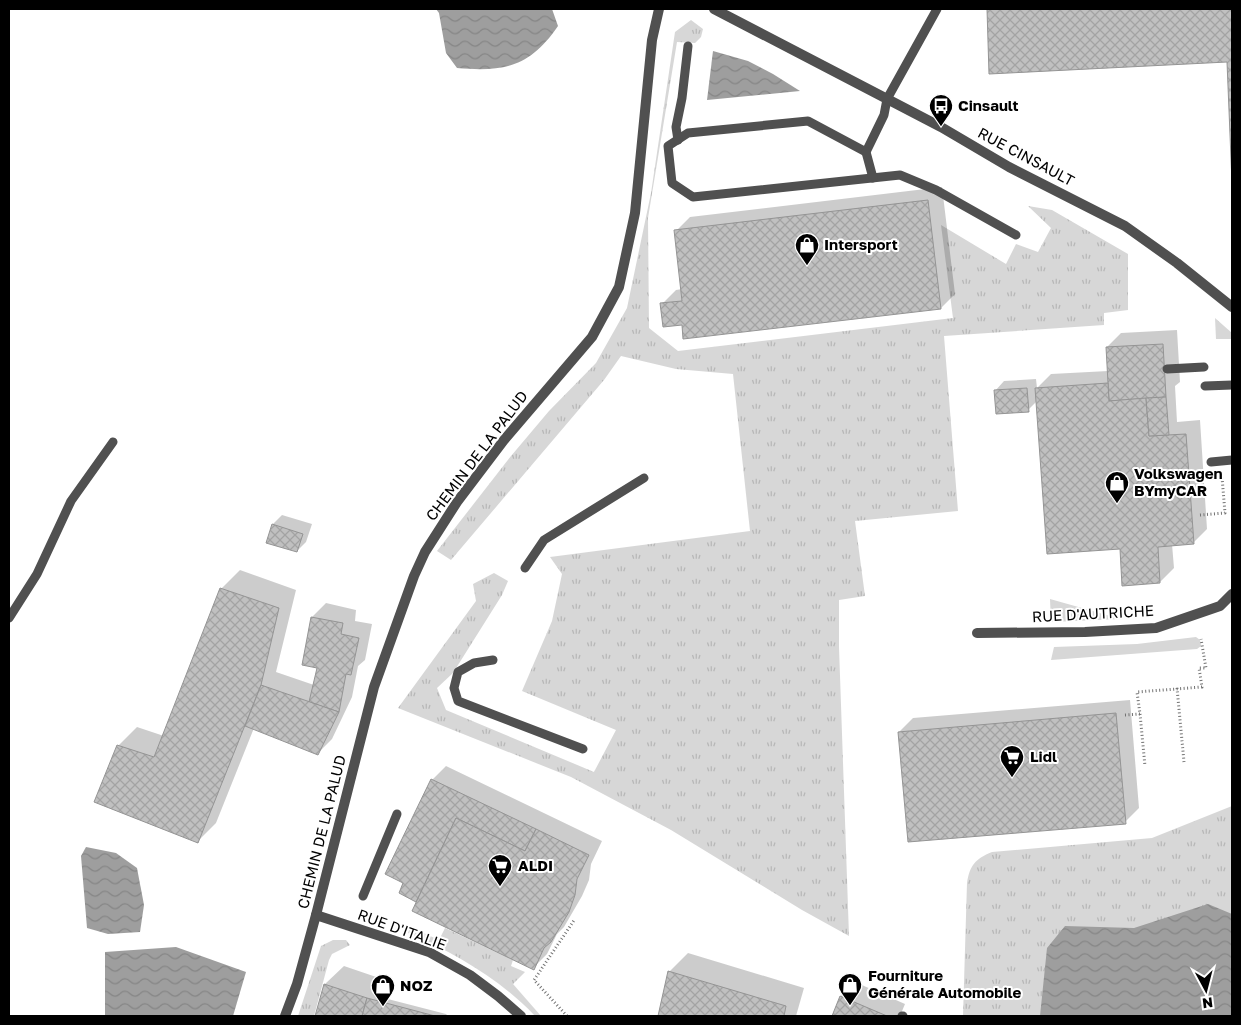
<svg xmlns="http://www.w3.org/2000/svg" width="1241" height="1025" font-family="'Golos Text',sans-serif">
  <defs>
    <pattern id="grass-tufts" width="24" height="20" patternUnits="userSpaceOnUse" patternTransform="scale(1.25)"><rect width="24" height="20" fill="#d7d7d7"/><path d="M3 7l-1-3M5 7V3M7 7l1-3M15 17l-1-3M17 17v-4M19 17l1-3" fill="none" stroke="#b7b7b7"/></pattern>
    <pattern id="water-waves" width="16" height="10" patternUnits="userSpaceOnUse" patternTransform="scale(1.25)"><rect width="16" height="10" fill="#9e9e9e"/><path d="M0 5q4-4 8 0t8 0" fill="none" stroke="#868686"/></pattern>
    <pattern id="building-cross-hatch" width="8" height="8" patternUnits="userSpaceOnUse" patternTransform="scale(1.25)"><rect width="8" height="8" fill="#c0c0c0"/><path d="M0 0l8 8M0 8l8-8" fill="none" stroke="#a3a3a3"/></pattern>
  </defs>
  <rect width="100%" height="100%" fill="#fff"/>
  <g fill="url(#grass-tufts)">
    <path d="M691,20L703,29L701,37L695,43L677,42L648,218L649,328L678,351L953,318L941,225L1006,264L1016,244L1038,252L1051,228L1028,206L1052,210L1128,254V310L1104,313V325L944,336L958,511L855,521L865,596L839,600V647L849,936L802,910L671,830L571,777L398,708L476,601L473,584L494,573L508,581L502,595L453,673L437,688L446,710L594,772L616,730L522,691L552,621L562,574L550,557L750,531L733,374L676,369L621,356L604,380L451,560L437,551L511,456L549,411L596,363L627,308L651,193L675,32Z"/>
    <path d="M1215,318L1232,333V339H1216Z"/>
    <path d="M1232,806V1016H963L967,883C970,865 975,859 992,852L1152,838Z"/>
    <path d="M410,927L439,940L445,928L513,960L511,966L525,972L513,984L541,1016H535C500,979 455,953 408,933Z"/>
    <path d="M333,940H346L350,945L332,954L329,960L314,1016H298L321,946Z"/>
  </g>
  <g fill="#d7d7d7">
    <path d="M1050,599L1121,619L1051,622Z"/>
    <path d="M1196,637L1200,640L1201,646L1197,649L1051,660L1054,647L1137,644Z"/>
  </g>
  <g fill="url(#water-waves)">
    <path d="M436,9H552L558,26C530,67 504,72 457,68L446,53L439,13Z"/>
    <path d="M713,51L748,61L773,74L800,91L707,100Z"/>
    <path d="M86,847L116,853L137,868L144,905L140,932L108,934L87,928L81,856Z"/>
    <path d="M1208,904L1232,914V1016H1040L1047,948L1065,926L1134,928Z"/>
    <path d="M176,947L246,972L233,1016H105V952Z"/>
  </g>
  <g fill="#0003">
    <path d="M988,9H1232V155L1228,61L991,72Z"/>
    <path d="M942,187L955,294L941,308L683,323L662,304L676,290L682,289L676,231L690,217Z"/>
    <path d="M1177,330L1180,382L1175,386L1177,422L1200,420L1207,529L1193,543L1172,544L1174,568L1160,582L1121,547L1037,401L1028,410L995,391L1004,381L1036,379L1037,388L1051,374L1108,371L1107,347L1121,333Z"/>
    <path d="M282,515L312,524L306,542L297,551L268,542L273,524Z"/>
    <path d="M240,570L296,590L276,672L314,685L319,667L312,617L326,603L356,610L355,621L372,624L365,660L358,666L352,697L332,739L318,753L254,728L216,823L198,841L118,746L137,727L164,736L221,589Z"/>
    <path d="M1130,700L1139,808L1125,822L899,732L913,718Z"/>
    <path d="M446,766L602,841L591,864L589,880L582,896L564,927L557,934L547,954L533,968L400,892L432,780Z"/>
    <path d="M688,953L804,988L796,1016H659L670,971Z"/>
    <path d="M344,966L385,980L380,997L446,1014L448,1016H317L325,984Z"/>
    <path d="M855,982L905,1004L900,1016H833L841,996Z"/>
  </g>
  <g fill="url(#building-cross-hatch)" stroke="#949494">
    <path d="M987,9H1232V183L1227,62L989,74Z"/>
    <path d="M928,200L941,309L683,339L682,325L663,327L660,303L682,301L674,230Z"/>
    <path d="M1163,344L1166,397L1109,401L1106,347Z"/>
    <path d="M1108,383L1109,401L1146,398L1149,436L1186,434L1194,544L1158,547L1160,583L1122,586L1120,549L1047,554L1035,388Z"/>
    <path d="M1027,388L1029,412L996,414L994,390Z"/>
    <path d="M1166,397L1169,435L1149,436L1146,398Z"/>
    <path d="M272,524L303,534L297,552L266,543Z"/>
    <path d="M220,588L279,608L261,685L198,843L94,802L117,745L154,757Z"/>
    <path d="M311,617L343,623L341,634L359,638L351,675L346,674L339,712L309,702L317,668L302,665Z"/>
    <path d="M261,685L339,712L318,755L245,726Z"/>
    <path d="M1116,713L1126,824L908,842L898,732Z"/>
    <path d="M431,779L536,829L525,851L456,818L416,902L399,893L403,883L385,874Z"/>
    <path d="M456,818L525,851L536,829L589,855L577,879L575,895L569,912L551,942L544,948L534,970L412,911Z"/>
    <path d="M668,971L786,1006L784,1016H658Z"/>
    <path d="M324,984L367,998L362,1016H315Z"/>
    <path d="M840,996L887,1016H832Z"/>
    <path d="M367,998L435,1016H362Z"/>
  </g>
  <g fill="none" stroke-linecap="round" stroke-linejoin="round">
    <g stroke="#727272" stroke-width="3" stroke-dasharray="1 2.5" stroke-linecap="butt">
      <path d="M1200,515L1225,513L1222,477"/>
      <path d="M1177,688L1184,762"/>
      <path d="M1140,714L1145,766"/>
      <path d="M1125,715L1140,714L1137,692L1202,687L1199,668H1206L1201,639"/>
      <path d="M567,1016L534,980L575,919"/>
    </g>
    <g stroke="#505050" stroke-width="9">
      <path d="M937,9L887,99L884,115L866,152L808,121L688,133L668,146L672,183L693,197L900,175L936,190L1016,235"/>
      <path d="M678,140L676,127L682,98L688,46"/>
      <path d="M866,152L873,178"/>
      <path d="M1167,369L1204,367"/>
      <path d="M1205,386L1232,385"/>
      <path d="M1211,462L1232,460"/>
      <path d="M525,568L544,540L644,478"/>
      <path d="M9,618L37,574L71,501L113,442"/>
      <path d="M493,660L474,663L458,672L454,688L458,701L583,749"/>
      <path d="M363,896L397,814"/>
      <path d="M902,1016H903"/>
    </g>
    <g stroke="#505050" stroke-width="10">
      <path d="M714,9L941,127L1009,167L1125,226L1177,263L1232,307"/>
      <path d="M977,633L1085,632L1156,628L1220,606L1232,594"/>
      <path d="M316,915L429,952L470,975L498,996L521,1016"/>
      <path d="M285,1016L297,984L316,915L374,687L414,576L425,552L457,502L504,440L592,337L619,287L635,213L652,40L659,9"/>
    </g>
  </g>
  <defs>
    <g id="bus-pin" transform="scale(1.25)"><path d="M0 17L-7.5 6A9.5 9.5 0 1 1 7.5 6Z" fill="#000" stroke="#fff"/><path d="M-5-6H5V4H4V6H2V4H-2V6H-4V4H-5ZM-3.5-4V0h7V-4ZM-3.5 1.2v1.5H-2V1.2ZM2 1.2v1.5H3.5V1.2Z" fill="#fff"/></g>
    <g id="shop-pin" transform="scale(1.25)"><path d="M0 17L-7.5 6A9.5 9.5 0 1 1 7.5 6Z" fill="#000" stroke="#fff"/><path d="M-5-2.5h2.3a2.7 3.5 0 0 1 5.4 0H5L5.5 6h-11ZM-1.5-2.5h3a1.5 2.3 0 0 0-3 0Z" fill="#fff"/></g>
    <g id="supermarket-pin" transform="scale(1.25)"><path d="M0 17L-7.5 6A9.5 9.5 0 1 1 7.5 6Z" fill="#000" stroke="#fff"/><path d="M-6-5.5h2.5l.6 2H6L4.5 2H-2.5L-4.4-4H-6ZM-1.5 3.2a1.3 1.3 0 1 0 .1 0ZM3 3.2a1.3 1.3 0 1 0 .1 0Z" fill="#fff"/></g>
  </defs>
  <g fill-rule="evenodd">
    <use href="#bus-pin" x="941" y="106"/>
    <use href="#shop-pin" x="807" y="245"/>
    <use href="#shop-pin" x="1117" y="483"/>
    <use href="#supermarket-pin" x="1012" y="757"/>
    <use href="#supermarket-pin" x="500" y="866"/>
    <use href="#shop-pin" x="850" y="985"/>
    <use href="#shop-pin" x="383" y="986"/>
  </g>
  <g text-anchor="middle" stroke-width="4" stroke-linejoin="round" paint-order="stroke">
    <g font-size="15" font-weight="bold" fill="#000" stroke="#fff" text-anchor="start">
      <text x="958" y="111">Cinsault</text>
      <text x="824" y="250">Intersport</text>
      <text x="1134" y="479">Volkswagen<tspan x="1134" dy="17">BYmyCAR</tspan></text>
      <text x="1030" y="762">Lidl</text>
      <text x="518" y="871">ALDI</text>
      <text x="868" y="981">Fourniture<tspan x="868" dy="17">Générale Automobile</tspan></text>
      <text x="400" y="991">NOZ</text>
    </g>
    <g font-size="15" fill="#000" stroke="#fff">
      <text transform="translate(1026 157) rotate(28)" y="5">RUE CINSAULT</text>
      <text transform="translate(477 456) rotate(-53)" y="5">CHEMIN DE LA PALUD</text>
      <text transform="translate(1093 614) rotate(-3)" y="5">RUE D'AUTRICHE</text>
      <text transform="translate(322 832) rotate(-76)" y="5">CHEMIN DE LA PALUD</text>
      <text transform="translate(402 930) rotate(20)" y="5">RUE D'ITALIE</text>
    </g>
  </g>
  <rect width="1241" height="1025" fill="none" stroke="#000000" stroke-width="20"/>
  <g transform="translate(1206 990) rotate(173)" stroke="#ffffff" stroke-width="4" paint-order="stroke">
  <path d="M0-4L9 19L0 12L-9 19Z" fill="#000000"/>
  <text y="-8" font-size="14" font-weight="bold" text-anchor="middle" fill="#000000">N</text>
  </g>
</svg>
